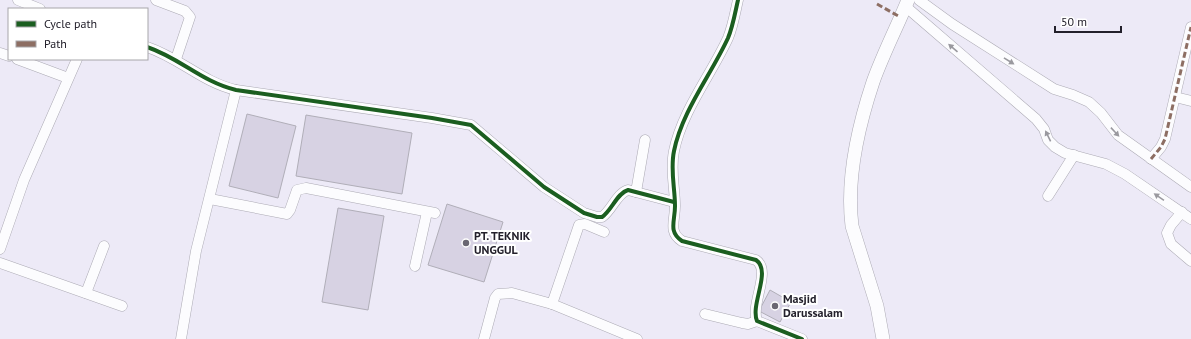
<svg xmlns="http://www.w3.org/2000/svg" width="1191" height="339" font-family="'PT Sans',sans-serif">
  <rect width="100%" height="100%" fill="#edeaf7"/>
  <g fill="#d7d2e3" stroke="#b0aeb8">
    <path d="M247,114L296,126L278,198L229,186Z"/>
    <path d="M306,115L412,133L402,194L296,176Z"/>
    <path d="M447,204L503,222L484,282L428,265Z"/>
    <path d="M338,208L384,216L368,310L322,302Z"/>
    <path d="M770,290L791,302L780,322L759,311Z"/>
  </g>
  <g fill="none" stroke-linecap="round" stroke-linejoin="round">
    <g stroke="#acaab4" stroke-width="11">
      <g id="minor">
        <path d="M18,0L40,9"/>
        <path d="M156,0L185,11L190,17L176,59"/>
        <path d="M738,0C735,13 733,26 728,38C711,75 682,111 674,151C670,170 675,188 675,206C675,221 668,232 682,241L756,260C772,271 750,304 757,321L802,339"/>
        <path d="M919,0L952,24L1054,89L1073,95L1089,102L1101,113L1118,135L1191,187"/>
        <path d="M905,6L1036,119L1044,129L1048,140L1055,147L1065,153L1106,164L1125,174L1191,219"/>
        <path d="M147,47C180,58 202,82 236,90L432,118L471,125L544,187L584,213L597,217H602C612,210 617,193 628,190L674,202"/>
        <path d="M0,53L9,56"/>
        <path d="M17,59L68,78"/>
        <path d="M1175,97L1191,101"/>
        <path d="M1151,159L1161,147L1165,139L1191,27"/>
        <path d="M636,192L645,140"/>
        <path d="M1048,196L1074,155"/>
        <path d="M210,199L287,214L290,210L297,190L306,188L435,213"/>
        <path d="M1182,212L1171,225L1167,233L1171,244L1191,261"/>
        <path d="M0,249L24,180L77,59"/>
        <path d="M0,263L122,306"/>
        <path d="M415,266L427,212"/>
        <path d="M86,293L104,246"/>
        <path d="M552,304L579,225L585,224L604,232"/>
        <path d="M705,314L742,323L748,324L757,321"/>
        <path d="M181,339L196,251L236,90"/>
        <path d="M484,339L495,298L498,294L512,293L552,304L637,339"/>
      </g>
    </g>
    <g stroke="#acaab4" stroke-width="14">
      <path id="major" d="M883,339L877,306L852,226C846,178 858,127 873,82C883,54 897,27 908,0"/>
    </g>
    <use href="#minor" stroke="#fcfcfe" stroke-width="10"/>
    <use href="#major" stroke="#fcfcfe" stroke-width="13"/>
    <g stroke="#8d6e63" stroke-width="3" stroke-dasharray="6 3" stroke-linecap="butt">
      <path d="M877,4L900,17"/>
      <path d="M1151,159L1161,147L1165,139L1191,27"/>
    </g>
    <g stroke="#fff" stroke-width="6">
      <g id="cycleway">
        <path d="M738,0C735,13 733,26 728,38C711,75 682,111 674,151C670,170 675,188 675,206C675,221 668,232 682,241L756,260C772,271 750,304 757,321L802,339"/>
        <path d="M147,47C180,58 202,82 236,90L432,118L471,125L544,187L584,213L597,217H602C612,210 617,193 628,190L674,202"/>
      </g>
    </g>
    <use href="#cycleway" stroke="#1b5e20" stroke-width="4"/>
  </g>
  <defs><path id="oneway-solid" d="M-6-.8H1V-3.2L6.5 0L1 3.2V.8H-6Z"/></defs>
  <g fill="#9a999f">
    <use href="#oneway-solid" transform="translate(953 48) rotate(-139)"/>
    <use href="#oneway-solid" transform="translate(1009 61) rotate(32)"/>
    <use href="#oneway-solid" transform="translate(1115 132) rotate(47)"/>
    <use href="#oneway-solid" transform="translate(1048 136) rotate(-116)"/>
    <use href="#oneway-solid" transform="translate(1159 197) rotate(-146)"/>
  </g>
  <g fill="#6a6772" stroke="#fff" stroke-width="1.5">
    <circle cx="466" cy="243" r="4"/>
    <circle cx="775" cy="306" r="4"/>
  </g>
  <g text-anchor="middle" stroke-width="4" stroke-linejoin="round" paint-order="stroke">
    <g font-size="12" font-weight="bold" fill="#23202b" stroke="#fff" text-anchor="start">
      <text x="474" y="240">PT. TEKNIK<tspan x="474" dy="14">UNGGUL</tspan></text>
      <text x="783" y="303">Masjid<tspan x="783" dy="14">Darussalam</tspan></text>
    </g>
  </g>
  <rect x="8" y="8" width="140" height="52" fill="#ffffff" stroke="#a7a6aa"/>
  <rect x="16" y="21" width="20" height="6" fill="#1b5e20" stroke="#a7a6aa"/>
  <text x="44" y="28" font-size="12" fill="#23202b">Cycle path</text>
  <rect x="16" y="41" width="20" height="6" fill="#8d6e63" stroke="#a7a6aa"/>
  <text x="44" y="48" font-size="12" fill="#23202b">Path</text>
  <path d="M1055 26v6h66v-6" fill="none" stroke="#23202b" stroke-width="2"/>
  <text x="1061" y="26" font-size="12" fill="#23202b" stroke="#ffffff" stroke-width="3" paint-order="stroke">50 m</text>
</svg>
